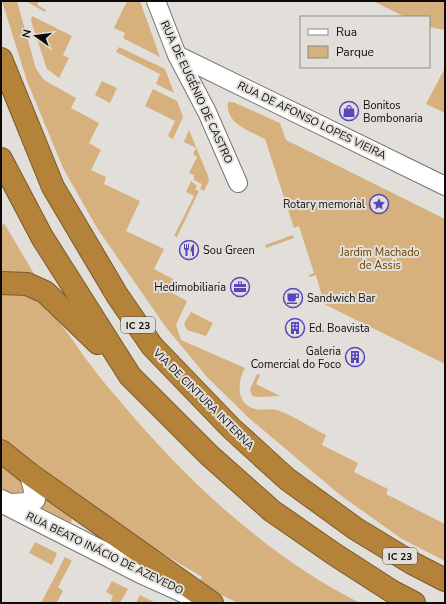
<svg xmlns="http://www.w3.org/2000/svg" width="446" height="604" font-family="'Nunito Sans',sans-serif">
  <rect width="100%" height="100%" fill="#e2dfdb"/>
  <g fill="#d6b07d">
    <path d="M2,1H17L36,69L44,80L76,98L71,108L99,123L89,143L101,150L91,170L106,177L104,184L140,201L126,231L164,249L154,269L173,279L169,288L173,290L172,293L187,301L176,325L181,340L245,368C237,382 236,404 255,409C262,411 270,408 277,410C294,416 310,427 326,435L322,445L358,463L354,472L388,489L386,494L445,524V561L402,539L371,517L339,494L250,419L207,377L165,326L97,228L63,168L27,81Z"/>
    <path d="M26,1H39L37,5L46,10L45,12Z"/>
    <path d="M127,1H140L160,57L123,38L125,33L114,28Z"/>
    <path d="M373,1H445V30L429,27V17H405Z"/>
    <path d="M32,16L72,36L63,55L69,58L59,78L47,69L31,21Z"/>
    <path d="M119,47L165,69L174,93L156,84L160,74L116,52Z"/>
    <path d="M445,68V113L426,104Z"/>
    <path d="M102,81L117,88L110,103L95,95Z"/>
    <path d="M153,89L177,101L183,117L173,139L168,136L175,121L145,106Z"/>
    <path d="M228,102H233L280,123L286,140L445,219V364L324,304L316,275L309,277V275L314,273L299,226L294,228L265,139C250,131 225,124 228,102Z"/>
    <path d="M189,130L208,176L209,181L204,191L200,189L202,184L194,180V175L189,173L197,157L193,154L196,148L184,142Z"/>
    <path d="M191,181L197,186L195,189L199,191L177,237L174,236L194,196L186,192Z"/>
    <path d="M4,223L36,277L1,276V227Z"/>
    <path d="M293,235L294,238L266,248L265,245Z"/>
    <path d="M1,293L24,294L51,307L47,311C64,324 75,345 89,363C100,378 113,393 125,407C190,484 269,557 360,603H238L199,584L202,577L124,530L1,440Z"/>
    <path d="M191,312L213,323L206,336L187,330L184,324Z"/>
    <path d="M257,374L260,375L256,384L280,396L259,397L252,396L250,389Z"/>
    <path d="M1,465L22,482L25,492L22,495L15,496L1,489Z"/>
    <path d="M43,495L72,519L71,523H67L36,506Z"/>
    <path d="M35,542L57,553L52,565L29,553Z"/>
    <path d="M65,557L72,561L58,587L63,591L57,602L58,603H41Z"/>
    <path d="M112,581L128,589L120,603H110L113,596L106,592Z"/>
    <path d="M140,595L156,603H136Z"/>
  </g>
  <g fill="none" stroke-linecap="round" stroke-linejoin="round">
    <g stroke="#777471" stroke-width="20">
      <g id="street">
        <path d="M156,1L177,55L207,112L238,183"/>
        <path d="M177,55L445,186"/>
      </g>
    </g>
    <g stroke="#777471" stroke-width="24">
      <g id="secondary">
        <path d="M1,501L143,573L192,595"/>
        <path d="M10,505L28,504L34,499L35,490L31,475"/>
      </g>
    </g>
    <g stroke="#795929" stroke-width="24">
      <g id="highway">
        <path d="M1,59L53,187L117,295L152,346L231,428L287,479L356,529L412,563L445,580"/>
        <path d="M1,159L42,237L130,376L209,455L272,511L334,554L393,592L414,603"/>
        <path d="M1,283L27,284L45,292L98,343"/>
        <path d="M1,451L31,475L212,603"/>
      </g>
    </g>
    <use href="#street" stroke="#fff" stroke-width="18"/>
    <use href="#secondary" stroke="#fff" stroke-width="22"/>
    <use href="#highway" stroke="#b48339" stroke-width="22"/>
  </g>
  <defs>
    <g id="shop-ring" transform="scale(1)"><circle r="9.5" fill="#e2dfdb" stroke="#5846be" stroke-width="1.5"/><path d="M-5-2.5h2.3a2.7 3.5 0 0 1 5.4 0H5L5.5 6h-11ZM-1.5-2.5h3a1.5 2.3 0 0 0-3 0Z" fill="#5846be"/></g>
    <g id="sight-ring" transform="scale(1)"><circle r="9.5" fill="#e2dfdb" stroke="#5846be" stroke-width="1.5"/><path d="M0-6L1.8-2.2L6-1.7L2.9 1.2L3.7 5.4L0 3.3L-3.7 5.4L-2.9 1.2L-6-1.7L-1.8-2.2Z" fill="#5846be"/></g>
    <g id="restaurant-ring" transform="scale(1)"><circle r="9.5" fill="#e2dfdb" stroke="#5846be" stroke-width="1.5"/><path d="M-5-6h1v4h1v-4h1v4h1v-4h1v5L-1.5 .5V6h-2V.5L-5-1ZM5-6V6H3V1.5H1.5Q1.5-4 5-6Z" fill="#5846be"/></g>
    <g id="office-ring" transform="scale(1)"><circle r="9.5" fill="#e2dfdb" stroke="#5846be" stroke-width="1.5"/><path d="M-6-3h4V-5.5h4V-3h4V5H-6ZM-1-4.5V-3h2v-1.5ZM-6 0V1H6V0Z" fill="#5846be"/></g>
    <g id="cafe-ring" transform="scale(1)"><circle r="9.5" fill="#e2dfdb" stroke="#5846be" stroke-width="1.5"/><path d="M-5.5-4.5H6V0H3Q3 3.5 0 3.5H-2.5Q-5.5 3.5-5.5 0ZM3-3.2v2h1.7v-2ZM-6 4.5H4V6H-6Z" fill="#5846be"/></g>
    <g id="building-ring" transform="scale(1)"><circle r="9.5" fill="#e2dfdb" stroke="#5846be" stroke-width="1.5"/><path d="M-4-6H4V6H1V3H-1V6H-4ZM-2.5-4.3h1.7v1.8h-1.7ZM.8-4.3h1.7v1.8H.8ZM-2.5-1h1.7V.8h-1.7ZM.8-1h1.7V.8H.8Z" fill="#5846be"/></g>
  </defs>
  <g fill-rule="evenodd">
    <use href="#shop-ring" x="349" y="111"/>
    <use href="#sight-ring" x="379" y="204"/>
    <use href="#restaurant-ring" x="189" y="250"/>
    <use href="#office-ring" x="240" y="287"/>
    <use href="#cafe-ring" x="293" y="298"/>
    <use href="#building-ring" x="295" y="328"/>
    <use href="#building-ring" x="355" y="357"/>
  </g>
  <g text-anchor="middle" stroke-width="4" stroke-linejoin="round" paint-order="stroke">
    <g fill="#e2dfdb" stroke="#4c4b49" stroke-width="1">
      <rect x="121" y="317" width="34" height="16" rx="3"/>
      <rect x="383" y="548" width="34" height="16" rx="3"/>
    </g>
    <g font-size="10" font-weight="bold" fill="#0c0b0a">
      <text x="138" y="329">IC 23</text>
      <text x="400" y="560">IC 23</text>
    </g>
    <g font-size="11" fill="#0c0b0a" stroke="#e2dfdb">
      <text transform="translate(197 92) rotate(65)" y="4">RUA DE EUGÉNIO DE CASTRO</text>
      <text transform="translate(312 120) rotate(26)" y="4">RUA DE AFONSO LOPES VIEIRA</text>
      <text transform="translate(204 399) rotate(45)" y="4">VIA DE CINTURA INTERNA</text>
      <text transform="translate(105 553) rotate(26)" y="4">RUA BEATO INÁCIO DE AZEVEDO</text>
    </g>
    <g font-size="11" fill="#0c0b0a" stroke="#e2dfdb" text-anchor="start">
      <text x="363" y="109">Bonitos<tspan x="363" dy="13">Bombonaria</tspan></text>
      <text x="365" y="208" text-anchor="end">Rotary memorial</text>
      <text x="203" y="254">Sou Green</text>
      <text x="226" y="291" text-anchor="end">Hedimobiliaria</text>
      <text x="307" y="302">Sandwich Bar</text>
      <text x="309" y="332">Ed. Boavista</text>
      <text x="341" y="355" text-anchor="end">Galeria<tspan x="341" dy="13">Comercial do Foco</tspan></text>
    </g>
    <g font-size="11" fill="#684301" stroke="#e2dfdb">
      <text x="380" y="256">Jardim Machado<tspan x="380" dy="13">de Assis</tspan></text>
    </g>
  </g>
  <rect width="446" height="604" fill="none" stroke="#0c0b0a" stroke-width="4"/>
  <rect x="300" y="16" width="130" height="52" fill="#e2dfdb" stroke="#8c8a87"/>
  <rect x="308" y="29" width="20" height="6" fill="#ffffff" stroke="#8c8a87"/>
  <text x="336" y="36" font-size="12" fill="#0c0b0a">Rua</text>
  <rect x="308" y="46" width="20" height="12" fill="#d6b07d" stroke="#8c8a87"/>
  <text x="336" y="56" font-size="12" fill="#0c0b0a">Parque</text>
  <g transform="translate(36 36) rotate(284)" stroke="#e2dfdb" stroke-width="3" paint-order="stroke">
  <path d="M0-3L7 15L0 10L-7 15Z" fill="#0c0b0a"/>
  <text y="-6" font-size="11" font-weight="bold" text-anchor="middle" fill="#0c0b0a">N</text>
  </g>
</svg>
